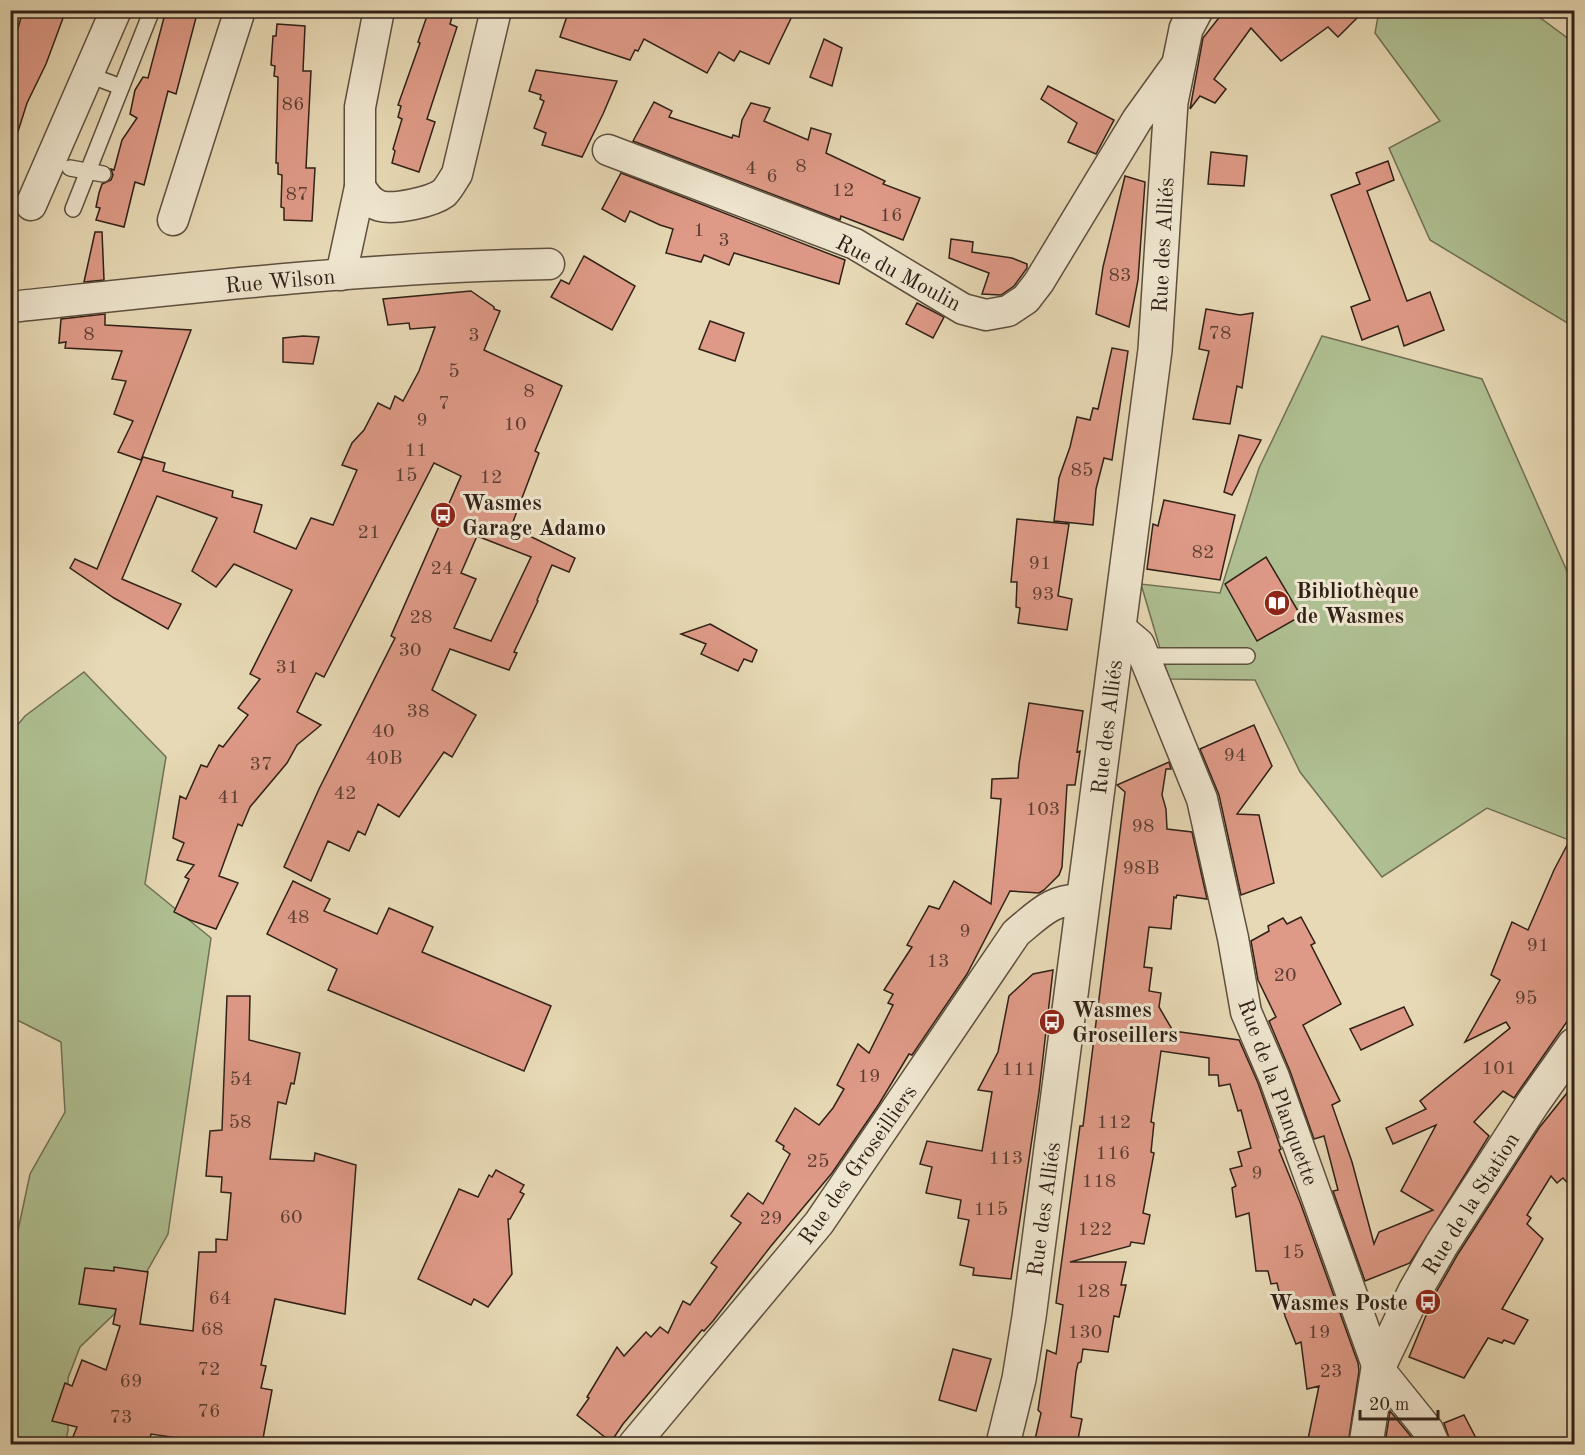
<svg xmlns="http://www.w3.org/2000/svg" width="1585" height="1455" font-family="'Old Standard TT',serif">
  <rect width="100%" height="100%" fill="#e7d9b5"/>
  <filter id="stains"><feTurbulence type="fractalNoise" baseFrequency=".00333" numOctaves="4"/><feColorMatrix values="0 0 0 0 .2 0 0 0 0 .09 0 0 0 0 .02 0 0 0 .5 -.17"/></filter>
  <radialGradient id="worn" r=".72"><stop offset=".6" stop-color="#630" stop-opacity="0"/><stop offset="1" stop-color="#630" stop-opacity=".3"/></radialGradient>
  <g fill="#afc092" stroke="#707055" stroke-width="1.5">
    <path d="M1379,11H1531L1574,43V327L1430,240L1389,148L1440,121L1375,33Z"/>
    <path d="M1322,336L1482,379L1574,587V842L1487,808L1382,877L1300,772L1255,680L1169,679L1141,584L1220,593L1259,468Z"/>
    <path d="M84,672L166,757L145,884L211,938L168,1234L133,1296L80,1347L68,1378V1431L65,1444H11V1263L30,1174L65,1112L61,1042L11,1017L10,734L25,716Z"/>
  </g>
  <g fill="#df9a87" stroke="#302118" stroke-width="1.5" fill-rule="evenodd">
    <path d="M23,10H66L46,64L27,103L15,141L10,140V42L14,43Z"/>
    <path d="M166,10H198L176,94L168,91L144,185L135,182L124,227L96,220L100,208L96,207L99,193L102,184L111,180L113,175L111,169L114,170L122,140L137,118L130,114L135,90L143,77L148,78Z"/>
    <path d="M429,10H454L450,24L457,27L427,119L435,122L419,172L392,163L395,151L393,149L402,119L398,117L401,106L398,105L420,43L418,42Z"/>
    <path d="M569,10H795L769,64L740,51L734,61L719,52L707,73L644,39L638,51L635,50L630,60L560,37Z"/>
    <path d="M1225,10H1365L1338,37L1328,27L1281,61L1251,28L1214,79L1226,89L1215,103L1200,96L1190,109L1203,38Z"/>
    <path d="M277,24L305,26L303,71H311L306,168H315L312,221L284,220V208L281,207L282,175L278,174V163H276L278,77L274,76L275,66L271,65L273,36H276Z"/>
    <path d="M824,39L842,48L832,86L810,77Z"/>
    <path d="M536,70L617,81L603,114L582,157L542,145L546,133L534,128L544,101L540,99L541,95L529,91Z"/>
    <path d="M1048,86L1114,120L1096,154L1068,142L1077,123L1041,99Z"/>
    <path d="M654,102L672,111L669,117L732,138L733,135L739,137L742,120L751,103L770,108L764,121L808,140L811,128L831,134L826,153L885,181L883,184L920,198L903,240L841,216L840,220L633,141Z"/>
    <path d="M1211,152L1247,156L1244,186L1208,184Z"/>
    <path d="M1388,161L1394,180L1367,191L1407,301L1430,292L1444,330L1404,346L1398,326L1362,340L1351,307L1370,300L1331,195L1360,184L1356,173Z"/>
    <path d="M621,173L845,260L839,284L734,253L729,265L704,255L701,262L666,253L673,229L660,225L630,211L625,222L602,209Z"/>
    <path d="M1125,176L1145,182L1138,280L1129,327L1096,314L1103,267Z"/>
    <path d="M95,232H102L104,280L84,282Z"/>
    <path d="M951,239L973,242L972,252L1012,258L1027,264V268L1014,286L1001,295L982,294L989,273L949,258Z"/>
    <path d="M584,256L635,286L612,330L551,297L561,280L569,284Z"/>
    <path d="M471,291L494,307V309L500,311L484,350L562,386L535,451L539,453L511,527L575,558L569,572L552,565L537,600L538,601L514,652L517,653L509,670L450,649L432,690L476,715L452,757L444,752L399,817L378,804L365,835L358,831L349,851L328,841L311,881L284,867L319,789L395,638L391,636L461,476L434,463L324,677L316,673L297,712L321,725L297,745L287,763L250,807L242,826L238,824L219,876L238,883L216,929L190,920L174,912L189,879L185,877L194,865L177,860L184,843L173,838L180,796L186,799L201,765L207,767L219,745L223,747L248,715L238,708L260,679L250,674L292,590L234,564L216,587L192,571L217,518L157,496L122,579L181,604L168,629L114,598L70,568L75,559L97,569L143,457L165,463L163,471L233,491L232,497L262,505L254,532L296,549L311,518L333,525L357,470L342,465L352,443L364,430L378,403L390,409L395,396L403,401L419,371L435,327L410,329L409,323L388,325L383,299ZM477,536L531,557L491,641L454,628L476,579L461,573Z"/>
    <path d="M917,303L944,317L933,338L906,324Z"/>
    <path d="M1206,309L1240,315L1253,313L1242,388L1237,386L1230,424L1193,419L1209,351L1199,349Z"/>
    <path d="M105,314V325L191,330L141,460L118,452L133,421L114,414L126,381L112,379L122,351L65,348L66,342L59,343L61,319Z"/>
    <path d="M710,321L744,333L735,361L699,349Z"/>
    <path d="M303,336L319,337L313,364L283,362V338Z"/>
    <path d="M1112,348L1128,351L1112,460L1104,458L1096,489L1093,525L1054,521L1059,478L1070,447L1077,417L1090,420L1093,408L1098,409Z"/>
    <path d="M1239,435L1261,440L1232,495L1224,492Z"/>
    <path d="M1164,500L1235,515L1220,580L1147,569L1153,524L1158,526Z"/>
    <path d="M1017,519L1069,524L1058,596L1072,599L1067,630L1018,623L1020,608L1016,607L1017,582H1011Z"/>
    <path d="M1266,557L1301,616L1257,641L1225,584Z"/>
    <path d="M710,624L757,650L752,662L744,659L738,671L701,654L706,644L681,634Z"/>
    <path d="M1029,703L1083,711L1077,752L1080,751L1075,785H1067L1062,867L1059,875L1044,890L1039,893L1010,891L967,974L912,1055L909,1054L879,1104L832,1173L771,1246L713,1321L704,1331L702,1330L623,1424L611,1442L577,1415L589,1398L587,1397L617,1347L624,1356L646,1332L651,1337L660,1327L668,1333L683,1301L690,1305L717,1267L711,1263L741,1223L731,1216L748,1193L763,1204L790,1154L783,1149L784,1146L776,1141L795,1108L819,1125L833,1108L844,1089L837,1085L858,1044L869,1053L893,1005L888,1003L893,994L884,990L912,947L907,945L929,906L939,909L954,881L991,904L1001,799L991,798L992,779L1018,778L1019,764Z"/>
    <path d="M1254,725L1272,766L1237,814L1259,815L1274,883L1241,895L1219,795L1200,749Z"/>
    <path d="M1169,762L1171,769H1166L1162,795L1166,809L1167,829L1192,832L1207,899L1177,895L1176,898L1174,897L1171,929L1149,927L1144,967L1152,968L1149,991L1161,993L1159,1007L1173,1031L1239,1040L1258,1083L1281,1149L1279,1150L1300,1202L1358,1363L1359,1371L1348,1444H1307L1319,1386L1307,1389L1301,1342L1296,1344L1285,1316L1277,1283L1271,1284L1268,1271H1256L1249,1213L1236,1217L1232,1188L1236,1186L1230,1169L1242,1166L1238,1152L1251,1148L1241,1110L1238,1111L1230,1084L1219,1086L1218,1075H1209V1058L1161,1051L1151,1122L1154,1123L1151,1152L1154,1153L1143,1213L1150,1215L1144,1244L1131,1242L1130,1246L1070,1262H1126L1121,1285H1126L1119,1317L1114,1316L1108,1352L1083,1349L1081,1362L1078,1363L1076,1372L1071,1417L1082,1419L1077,1444H1034L1041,1413L1038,1410L1047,1350L1056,1354L1063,1305L1056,1303L1080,1126H1083L1125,792L1117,785Z"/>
    <path d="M1575,830V1010L1514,1098L1503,1091L1474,1122L1489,1136L1410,1263L1365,1281L1333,1191L1338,1190L1324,1136L1314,1139L1290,1071L1269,1021L1276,1017L1258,980L1251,941L1269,931L1268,926L1283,918L1287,924L1301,917L1315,943L1311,945L1341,1004L1303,1025L1340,1101L1332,1105L1352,1162L1374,1244L1379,1232L1433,1210L1401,1191L1436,1125L1393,1144L1386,1128L1426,1109L1420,1101L1510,1028L1506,1022L1465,1042L1500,980L1491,975L1512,922L1528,930L1554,870Z"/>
    <path d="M293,881L330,899L324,911L377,934L389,908L433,927L422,952L551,1006L524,1071L328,990L337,969L267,934Z"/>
    <path d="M1053,970L1039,1092L1011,1279L973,1275L974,1268L960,1265L969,1220L958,1218L961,1200L926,1193L932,1167L920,1164L927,1141L982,1151L992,1092L978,1090L998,1052L1009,996L1033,974Z"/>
    <path d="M227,996H250L249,1040L300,1053L294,1084L291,1083L286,1104L278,1102L270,1159L314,1161L315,1153L356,1165L345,1314L275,1299L261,1365L266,1366L261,1388L272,1390L262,1444L205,1442L151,1434L149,1444L113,1439L111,1444H70L77,1427L52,1421L65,1383L72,1386L82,1360L106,1370L120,1326L113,1324L116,1309L79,1304L85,1268L114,1271V1267L148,1272L140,1324L193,1331L199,1252H216V1239L227,1240L231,1193L221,1192L222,1177L206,1176L210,1131L222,1130Z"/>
    <path d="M1404,1007L1413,1025L1361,1050L1350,1029Z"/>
    <path d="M1575,1083V1191L1563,1178L1557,1183L1551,1176L1527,1215L1531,1218L1527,1224L1543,1239L1502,1309L1528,1320L1514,1344L1504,1340L1502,1343L1488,1338L1464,1378L1409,1357L1434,1296L1458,1254L1539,1128Z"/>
    <path d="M496,1170L524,1185L520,1192L524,1194L510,1219H508L512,1274L488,1307L474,1299L471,1305L418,1279L459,1189L478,1197L489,1175L492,1177Z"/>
    <path d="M953,1349L991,1359L976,1411L939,1400Z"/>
    <path d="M1390,1411L1413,1439L1415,1444H1385Z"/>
    <path d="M1464,1415L1479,1444H1451L1444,1423Z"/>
  </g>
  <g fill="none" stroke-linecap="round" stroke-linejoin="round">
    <g stroke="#5e4f3f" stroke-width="18">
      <g id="service">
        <path d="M97,78L121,87"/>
        <path d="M70,168L103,174"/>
        <path d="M73,209L152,10"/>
        <path d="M1143,656H1247"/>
      </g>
    </g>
    <g stroke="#5e4f3f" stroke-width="33">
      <g id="minor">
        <path d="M608,150L855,244L963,309L986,315L1008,311L1026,299L1039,282L1137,120L1178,63"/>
        <path d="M360,187C365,195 370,203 380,206C394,210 432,202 444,193C449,188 453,180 457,174L496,10"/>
        <path d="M31,205L116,10"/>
        <path d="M173,220L240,10"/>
        <path d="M341,275L360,187V107L379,10"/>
        <path d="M10,307C189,288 369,267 549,264"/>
        <path d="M1118,632L1126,633L1139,644L1202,799L1233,938L1246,1012L1274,1077L1378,1368L1428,1430L1434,1444"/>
        <path d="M634,1444L819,1223L1016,933C1038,915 1053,897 1084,900"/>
      </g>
    </g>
    <g stroke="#5e4f3f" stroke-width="36">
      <g id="tertiary">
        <path d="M1003,1444L1019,1379L1029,1317L1155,350L1171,102L1186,29L1196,10"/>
        <path d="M1366,1444L1378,1368L1415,1291L1442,1244L1533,1103L1574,1045"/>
      </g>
    </g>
    <use href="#service" stroke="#efe6cf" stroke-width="15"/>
    <use href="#minor" stroke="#efe6cf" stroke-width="30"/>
    <use href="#tertiary" stroke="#efe6cf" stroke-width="33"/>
  </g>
  <defs>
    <g id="bus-disc" transform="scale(1.35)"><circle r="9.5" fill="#8f2418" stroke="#efe6cf"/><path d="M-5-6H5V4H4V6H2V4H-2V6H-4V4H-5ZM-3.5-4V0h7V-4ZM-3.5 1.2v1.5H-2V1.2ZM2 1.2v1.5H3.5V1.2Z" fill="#fff"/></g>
    <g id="library-disc" transform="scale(1.35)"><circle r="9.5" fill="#8f2418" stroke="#efe6cf"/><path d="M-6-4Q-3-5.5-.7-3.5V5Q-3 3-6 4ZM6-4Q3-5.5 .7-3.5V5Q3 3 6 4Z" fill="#fff"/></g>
  </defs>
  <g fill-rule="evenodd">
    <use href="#bus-disc" x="443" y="515"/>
    <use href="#library-disc" x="1277" y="603"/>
    <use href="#bus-disc" x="1052" y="1022"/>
    <use href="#bus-disc" x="1428" y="1302"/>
  </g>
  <g text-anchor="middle" stroke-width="6" stroke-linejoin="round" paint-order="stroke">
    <g font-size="20" fill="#5c3f34">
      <text x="293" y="110">86</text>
      <text x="801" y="172">8</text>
      <text x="751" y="174">4</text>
      <text x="772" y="182">6</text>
      <text x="843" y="196">12</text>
      <text x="297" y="200">87</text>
      <text x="891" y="221">16</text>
      <text x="699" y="236">1</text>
      <text x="724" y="246">3</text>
      <text x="1120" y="281">83</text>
      <text x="1220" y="339">78</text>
      <text x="89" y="340">8</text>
      <text x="474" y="341">3</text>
      <text x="454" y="377">5</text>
      <text x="529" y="397">8</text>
      <text x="444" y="409">7</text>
      <text x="422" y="426">9</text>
      <text x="515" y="430">10</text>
      <text x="416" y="456">11</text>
      <text x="1082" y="476">85</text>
      <text x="406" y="481">15</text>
      <text x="491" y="483">12</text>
      <text x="369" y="538">21</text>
      <text x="1203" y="558">82</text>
      <text x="1040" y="569">91</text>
      <text x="442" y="574">24</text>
      <text x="1043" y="600">93</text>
      <text x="421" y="623">28</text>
      <text x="410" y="656">30</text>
      <text x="287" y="673">31</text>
      <text x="418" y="717">38</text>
      <text x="383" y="737">40</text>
      <text x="1235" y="761">94</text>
      <text x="384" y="764">40B</text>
      <text x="261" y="770">37</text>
      <text x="345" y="799">42</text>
      <text x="229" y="803">41</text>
      <text x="1043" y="815">103</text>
      <text x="1143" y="832">98</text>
      <text x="1141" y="874">98B</text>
      <text x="298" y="923">48</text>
      <text x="965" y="937">9</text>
      <text x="1538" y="951">91</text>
      <text x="938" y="967">13</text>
      <text x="1285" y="981">20</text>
      <text x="1526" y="1004">95</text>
      <text x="1499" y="1074">101</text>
      <text x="1019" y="1075">111</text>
      <text x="869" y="1082">19</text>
      <text x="241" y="1085">54</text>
      <text x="240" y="1128">58</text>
      <text x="1114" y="1128">112</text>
      <text x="1113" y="1159">116</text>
      <text x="1006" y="1164">113</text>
      <text x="818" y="1167">25</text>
      <text x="1257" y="1179">9</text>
      <text x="1099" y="1187">118</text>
      <text x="991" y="1215">115</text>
      <text x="291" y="1223">60</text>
      <text x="771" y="1224">29</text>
      <text x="1095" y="1235">122</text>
      <text x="1293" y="1258">15</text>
      <text x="1093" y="1297">128</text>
      <text x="220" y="1304">64</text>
      <text x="212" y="1335">68</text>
      <text x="1085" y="1338">130</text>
      <text x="1319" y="1338">19</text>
      <text x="209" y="1375">72</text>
      <text x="1331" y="1377">23</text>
      <text x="131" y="1387">69</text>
      <text x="209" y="1417">76</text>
      <text x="121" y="1423">73</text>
    </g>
    <g font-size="22" fill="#302118" stroke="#efe6cf">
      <text transform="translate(1162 245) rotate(-87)" y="8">Rue des Alliés</text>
      <text transform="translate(899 272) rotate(28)" y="8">Rue du Moulin</text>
      <text transform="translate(280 280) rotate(-5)" y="8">Rue Wilson</text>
      <text transform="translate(1106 727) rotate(-83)" y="8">Rue des Alliés</text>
      <text transform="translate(1279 1092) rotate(70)" y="8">Rue de la Planquette</text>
      <text transform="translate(857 1164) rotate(-55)" y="8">Rue des Groseilliers</text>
      <text transform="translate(1470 1203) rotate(-58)" y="8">Rue de la Station</text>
      <text transform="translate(1043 1209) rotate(-82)" y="8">Rue des Alliés</text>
    </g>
    <g font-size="22" font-weight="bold" fill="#302118" stroke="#efe6cf" text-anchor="start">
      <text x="462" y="510">Wasmes<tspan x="462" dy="25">Garage Adamo</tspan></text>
      <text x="1296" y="598">Bibliothèque<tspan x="1296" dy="25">de Wasmes</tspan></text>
      <text x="1072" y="1017">Wasmes<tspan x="1072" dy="25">Groseillers</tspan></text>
      <text x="1408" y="1310" text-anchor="end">Wasmes Poste</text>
    </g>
  </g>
  <rect width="1585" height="1455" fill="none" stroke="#e7d9b5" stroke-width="36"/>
  <rect x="12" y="12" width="1561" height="1431" fill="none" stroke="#302118" stroke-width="3"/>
  <rect x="18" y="18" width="1549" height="1419" fill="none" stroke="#302118" stroke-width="1.5"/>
  <path d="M1360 1410v9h78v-9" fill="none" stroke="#302118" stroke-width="3"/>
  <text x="1369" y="1410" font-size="18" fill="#302118" stroke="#efe6cf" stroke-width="4.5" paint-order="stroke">20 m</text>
  <rect width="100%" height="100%" filter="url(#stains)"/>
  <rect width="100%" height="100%" fill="url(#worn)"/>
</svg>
